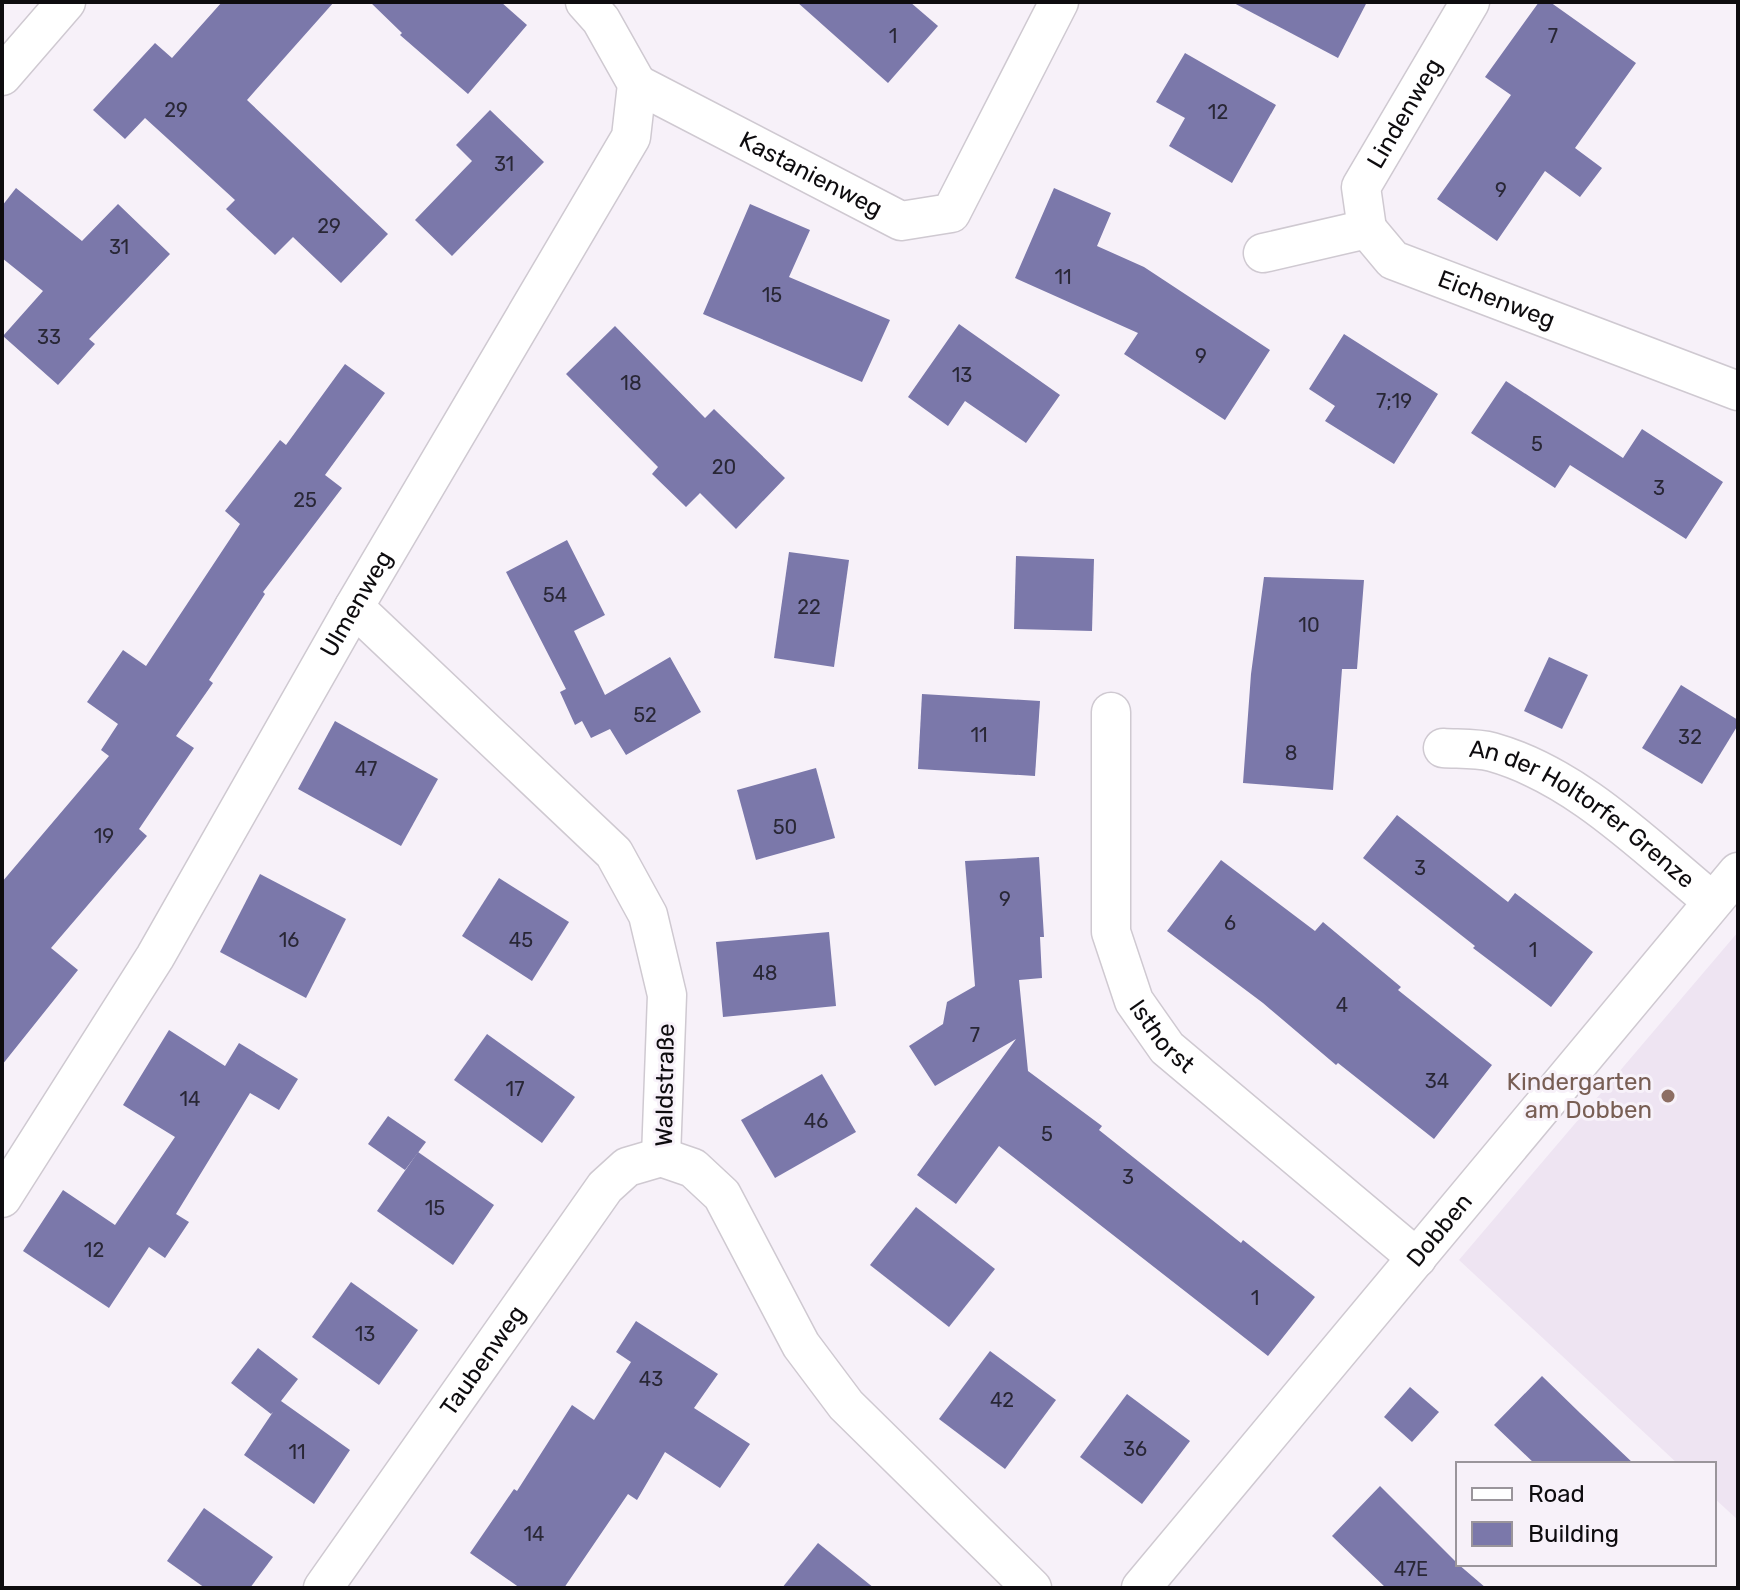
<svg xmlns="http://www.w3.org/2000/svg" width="1740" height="1590" font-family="Rubik,sans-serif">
  <rect width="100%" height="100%" fill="#f7f1f9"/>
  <path fill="#eee4f2" d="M1738,932V1520L1714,1498V1464H1678L1459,1260Z"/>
  <g fill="#7b78aa">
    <path d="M222,2H334L247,100L388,234L341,283L293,237L275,255L226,209L235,200L145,118L125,139L93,110L155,43L172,58Z"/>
    <path d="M370,2H501L527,25L468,94L400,35L402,33Z"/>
    <path d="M797,2H910L938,26L888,83Z"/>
    <path d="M1232,2H1367L1338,58Z"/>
    <path d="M1539,2H1550L1636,63L1575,148L1602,168L1580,197L1545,171L1497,241L1437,199L1511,95L1485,77Z"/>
    <path d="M1185,53L1276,105L1232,183L1169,146L1185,118L1156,102Z"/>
    <path d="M490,110L544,162L452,256L415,220L472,161L456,145Z"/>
    <path d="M16,188L82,241L118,204L170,254L89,339L95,344L58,385L3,336L43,291L2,258V206Z"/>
    <path d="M1054,188L1111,213L1097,246L1144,267L1270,350L1225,420L1124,354L1138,333L1015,278Z"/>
    <path d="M750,204L810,230L789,277L890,320L862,382L703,314Z"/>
    <path d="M959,324L1060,395L1026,443L965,401L948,426L908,397Z"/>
    <path d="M615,326L705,418L714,409L785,478L736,529L700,493L686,507L652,474L658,467L566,374Z"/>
    <path d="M1344,334L1438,394L1394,464L1325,421L1335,406L1309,389Z"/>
    <path d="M345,364L385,393L325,475L342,488L263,592L265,594L209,680L213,683L176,736L194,748L139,829L147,836L51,948L78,970L2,1065V882L109,756L101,750L118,724L87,702L123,650L146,666L240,524L225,511L280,440L286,445Z"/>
    <path d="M1506,381L1623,458L1642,429L1723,482L1686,539L1570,465L1555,488L1471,433Z"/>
    <path d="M567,540L605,615L574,631L605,695L670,657L701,712L626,755L610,729L591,738L582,721L575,725L560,692L566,689L506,572Z"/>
    <path d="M789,552L849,560L834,667L774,658Z"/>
    <path d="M1016,556L1094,559L1092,631L1014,629Z"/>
    <path d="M1264,577L1364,580L1357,669H1342L1333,790L1243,783L1251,674Z"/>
    <path d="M1549,657L1588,675L1562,729L1524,711Z"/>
    <path d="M1681,685L1738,720V725L1702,784L1642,748Z"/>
    <path d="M922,694L1040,701L1035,776L918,769Z"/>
    <path d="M335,721L438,779L401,846L298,789Z"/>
    <path d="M816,768L835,838L756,860L737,790Z"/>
    <path d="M1397,815L1508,902L1515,893L1593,952L1551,1007L1473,948L1475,946L1363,858Z"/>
    <path d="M1039,857L1044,937H1040L1042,978L1019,980L1028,1071L1102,1126L1099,1130L1241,1243L1243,1240L1315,1297L1268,1356L999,1146L956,1204L917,1175L1016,1039L935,1086L909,1046L943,1024L947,1002L975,986L965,861Z"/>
    <path d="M1221,860L1315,931L1323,922L1401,987L1398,990L1492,1065L1434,1139L1338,1063L1336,1065L1263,1003L1167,931Z"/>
    <path d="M260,874L346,919L306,998L220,952Z"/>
    <path d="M499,878L569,922L532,981L462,936Z"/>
    <path d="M829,932L836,1006L723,1017L716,942Z"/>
    <path d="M169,1030L225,1066L239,1043L298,1079L279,1110L250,1093L176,1214L189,1222L165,1258L149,1247L109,1308L23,1251L63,1190L115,1225L175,1137L123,1105Z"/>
    <path d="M487,1034L575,1097L542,1143L454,1080Z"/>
    <path d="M822,1074L856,1132L775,1178L741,1120Z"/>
    <path d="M388,1116L426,1142L405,1170L368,1144Z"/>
    <path d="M418,1152L494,1205L453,1265L377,1211Z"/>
    <path d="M916,1207L995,1269L949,1327L870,1265Z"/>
    <path d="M351,1282L418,1330L379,1385L312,1337Z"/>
    <path d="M636,1321L718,1374L694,1408L750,1444L720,1488L665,1452L637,1500L628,1494L564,1588H520L470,1553L514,1489L517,1491L572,1405L594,1420L631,1362L616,1352Z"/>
    <path d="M258,1348L298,1379L281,1401L350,1450L314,1504L244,1455L273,1412L271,1414L231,1383Z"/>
    <path d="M990,1351L1056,1400L1005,1469L939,1419Z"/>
    <path d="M1542,1376L1580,1413L1634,1464H1535L1494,1425Z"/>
    <path d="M1410,1387L1439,1412L1412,1442L1384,1417Z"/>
    <path d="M1127,1394L1190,1441L1142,1504L1080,1457Z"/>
    <path d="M1380,1486L1458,1564L1486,1588H1386L1332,1536Z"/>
    <path d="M204,1508L273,1557L250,1588H205L167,1561Z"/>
    <path d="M818,1543L874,1588H782Z"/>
  </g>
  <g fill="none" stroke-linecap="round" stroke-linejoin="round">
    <g stroke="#cfc9d1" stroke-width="41">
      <g id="street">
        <path d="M2,76L66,2"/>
        <path id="s1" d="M637,84L901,221L951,213L1059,2"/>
        <path id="s2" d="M1367,229L1361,187L1470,2"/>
        <path id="s3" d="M1263,253L1367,229L1393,260L1738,391"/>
        <path d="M354,607L614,853L648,915L667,995L661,1157"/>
        <path id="s4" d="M1111,712V932L1134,1001L1167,1048L1417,1258"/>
        <path id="s5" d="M1443,748C1458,749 1477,748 1492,752C1577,776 1645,846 1712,901"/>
        <path d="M661,1157L693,1168L722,1195L801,1345L846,1405L1032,1588"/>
        <path id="s6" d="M2,1198L155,957L354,607L631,137L637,84L601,20L585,2"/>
        <path id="s7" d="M323,1588L605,1187L627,1167L661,1157"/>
        <path id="s8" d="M1141,1588L1738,872"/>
      </g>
    </g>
    <use href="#street" stroke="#fff" stroke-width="38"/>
  </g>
  <circle fill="#8d6e63" stroke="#f7f1f9" stroke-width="3" cx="1668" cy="1096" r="8"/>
  <g text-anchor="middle" stroke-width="6" stroke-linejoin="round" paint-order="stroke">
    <g font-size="20" fill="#292736">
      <text x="893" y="43">1</text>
      <text x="1553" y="43">7</text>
      <text x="176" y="117">29</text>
      <text x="1218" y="119">12</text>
      <text x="504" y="171">31</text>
      <text x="1501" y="197">9</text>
      <text x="329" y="233">29</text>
      <text x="119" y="254">31</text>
      <text x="1063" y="284">11</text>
      <text x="772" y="302">15</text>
      <text x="49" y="344">33</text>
      <text x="1201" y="363">9</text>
      <text x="962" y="382">13</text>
      <text x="631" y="390">18</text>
      <text x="1394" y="408">7;19</text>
      <text x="1537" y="451">5</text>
      <text x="724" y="474">20</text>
      <text x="1659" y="495">3</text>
      <text x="305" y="507">25</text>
      <text x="555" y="602">54</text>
      <text x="809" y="614">22</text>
      <text x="1309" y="632">10</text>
      <text x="645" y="722">52</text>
      <text x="979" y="742">11</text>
      <text x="1690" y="744">32</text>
      <text x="1291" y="760">8</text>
      <text x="366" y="776">47</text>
      <text x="785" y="834">50</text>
      <text x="104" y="843">19</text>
      <text x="1420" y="875">3</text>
      <text x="1005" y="906">9</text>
      <text x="1230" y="930">6</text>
      <text x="289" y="947">16</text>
      <text x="521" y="947">45</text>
      <text x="1533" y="957">1</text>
      <text x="765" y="980">48</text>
      <text x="1342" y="1012">4</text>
      <text x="975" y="1042">7</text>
      <text x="1437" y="1088">34</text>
      <text x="515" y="1096">17</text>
      <text x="190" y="1106">14</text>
      <text x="816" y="1128">46</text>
      <text x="1047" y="1141">5</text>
      <text x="1128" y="1184">3</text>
      <text x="435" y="1215">15</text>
      <text x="94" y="1257">12</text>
      <text x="1255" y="1305">1</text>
      <text x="365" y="1341">13</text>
      <text x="651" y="1386">43</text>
      <text x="1002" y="1407">42</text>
      <text x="1135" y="1456">36</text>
      <text x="297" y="1459">11</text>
      <text x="534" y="1541">14</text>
      <text x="1411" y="1576">47E</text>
    </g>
    <g font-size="24" fill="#0e0c0f" stroke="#f7f1f9">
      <text dy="8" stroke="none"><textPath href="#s2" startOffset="128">Lindenweg</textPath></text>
      <text dy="8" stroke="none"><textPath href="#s1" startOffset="196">Kastanienweg</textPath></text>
      <text dy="8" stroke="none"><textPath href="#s3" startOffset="258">Eichenweg</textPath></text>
      <text dy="8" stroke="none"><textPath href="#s6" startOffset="692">Ulmenweg</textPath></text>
      <text dy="8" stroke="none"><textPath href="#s5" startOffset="158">An der Holtorfer Grenze</textPath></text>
      <text dy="8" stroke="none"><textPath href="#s4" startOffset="338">Isthorst</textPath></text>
      <text transform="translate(665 1085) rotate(-89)" y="8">Waldstraße</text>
      <text dy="8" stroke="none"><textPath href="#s8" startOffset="466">Dobben</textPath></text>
      <text dy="8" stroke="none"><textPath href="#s7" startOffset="278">Taubenweg</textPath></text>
    </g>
    <g font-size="24" fill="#785e54" stroke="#f7f1f9" text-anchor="end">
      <text x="1652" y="1090">Kindergarten<tspan x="1652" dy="28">am Dobben</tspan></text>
    </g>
  </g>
  <rect width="1740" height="1590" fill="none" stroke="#0e0c0f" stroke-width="8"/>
  <rect x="1456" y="1462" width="260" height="104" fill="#f7f1f9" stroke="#9a959b" stroke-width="2"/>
  <rect x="1472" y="1488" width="40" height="12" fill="#ffffff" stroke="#9a959b" stroke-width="2"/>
  <text x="1528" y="1502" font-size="24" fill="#0e0c0f">Road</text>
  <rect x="1472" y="1522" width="40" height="24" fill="#7b78aa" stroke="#9a959b" stroke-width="2"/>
  <text x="1528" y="1542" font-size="24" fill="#0e0c0f">Building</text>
</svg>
